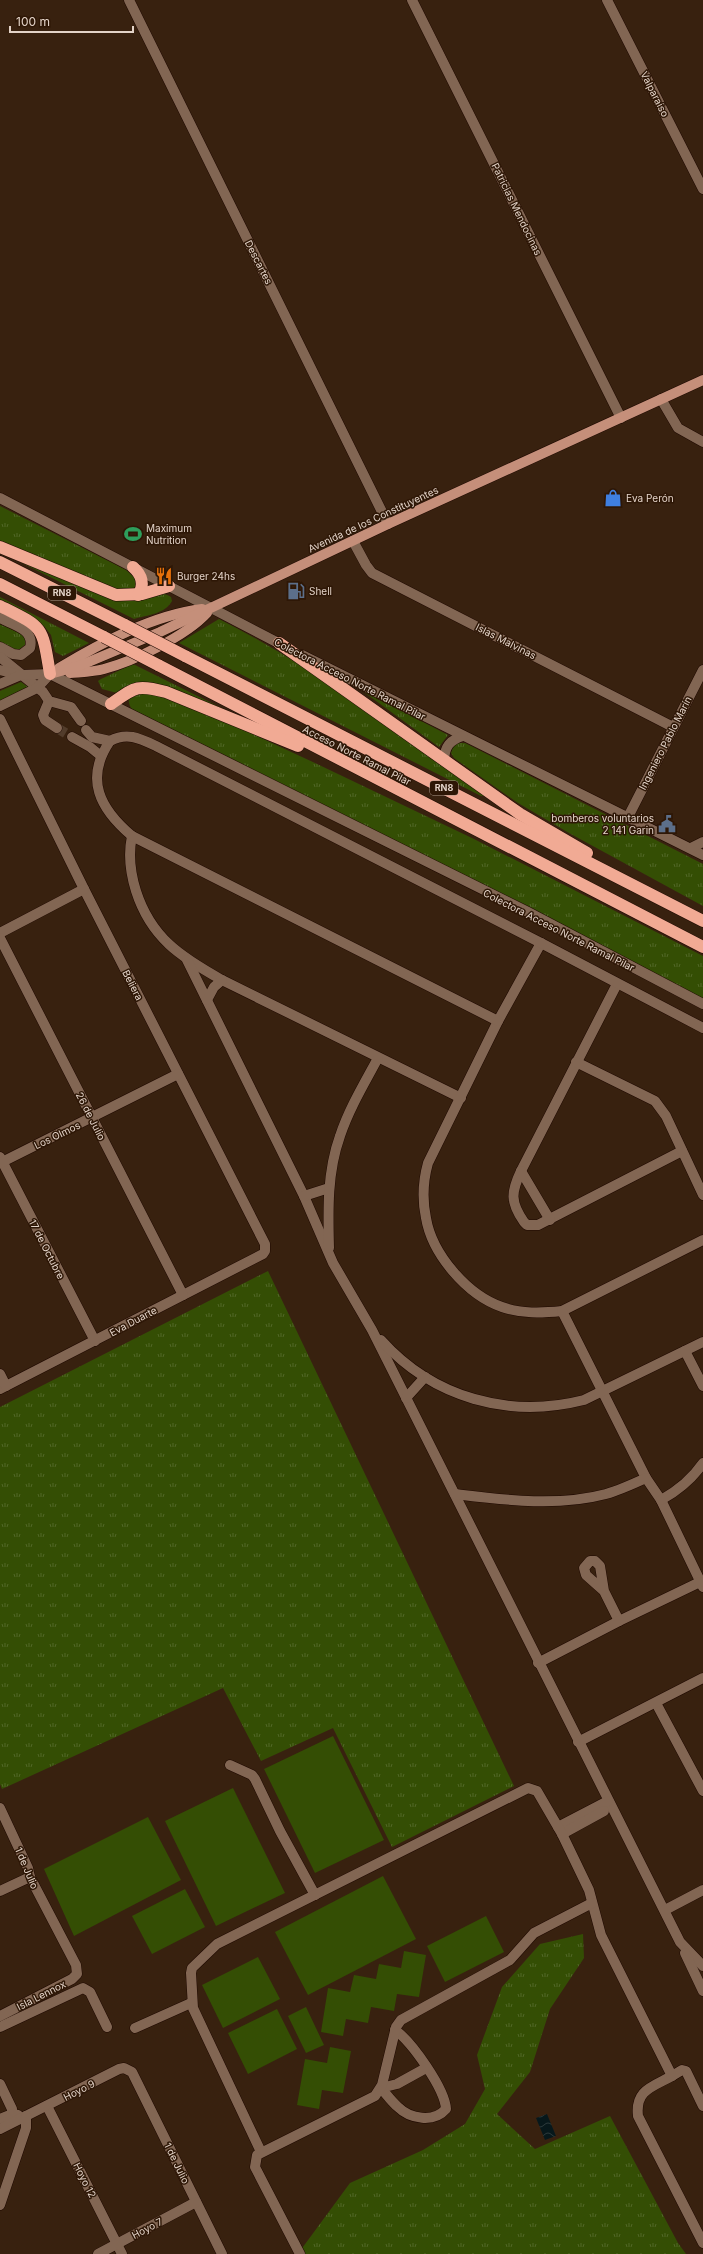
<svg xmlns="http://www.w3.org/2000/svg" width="703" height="2254" font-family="Inter,sans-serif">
  <defs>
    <pattern id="grass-tufts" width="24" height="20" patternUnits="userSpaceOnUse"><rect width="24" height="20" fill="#344e04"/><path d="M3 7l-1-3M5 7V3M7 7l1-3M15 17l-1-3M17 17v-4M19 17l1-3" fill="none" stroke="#516727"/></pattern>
    <pattern id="water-waves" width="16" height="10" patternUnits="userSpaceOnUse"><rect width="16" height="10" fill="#07181b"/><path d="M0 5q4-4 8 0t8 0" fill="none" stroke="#2b393b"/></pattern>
  </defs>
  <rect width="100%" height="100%" fill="#38210f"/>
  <g fill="url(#grass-tufts)">
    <path d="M0,506L126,570L137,580V585L133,590H117L0,542Z"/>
    <path d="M10,557L112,597C118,598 125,601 131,601C145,600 158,588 171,597L172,601C165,614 147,615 134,619Z"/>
    <path d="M0,597L89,643L63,656L55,652L51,635L44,626L0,602Z"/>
    <path d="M219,619C315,667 399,734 486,796H481L179,643Z"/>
    <path d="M0,624L25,636L26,644L17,651L0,642Z"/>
    <path d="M133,664L260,727L159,686L117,693L102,689L98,681L101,679Z"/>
    <path d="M21,682L28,687L0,701V691Z"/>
    <path d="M361,690L448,735L439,747Z"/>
    <path d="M136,691L156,693L188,704L315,763L474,839L703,956V999L136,714C130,708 128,704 129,696Z"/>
    <path d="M458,743H465L703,864V906L569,833L518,803L454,758L451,753L453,747Z"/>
    <path d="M268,1271L514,1786L392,1847L333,1728L261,1761L223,1688L2,1789L0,1784V1407Z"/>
    <path d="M583,1934L584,1958L550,2009L530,2072L497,2114L535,2149L610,2116L678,2243L686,2254H301L300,2251L350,2183L423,2150L465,2124L485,2089L477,2055L502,1987L540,1944Z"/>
  </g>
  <g fill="#344e04">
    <path d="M333,1736L384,1840L315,1873L264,1769Z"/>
    <path d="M233,1788L285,1893L216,1926L165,1821Z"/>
    <path d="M148,1817L181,1880L74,1936L44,1869Z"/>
    <path d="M383,1876L416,1939L308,1995L275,1932Z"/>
    <path d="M185,1889L205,1927L152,1954L132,1916Z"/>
    <path d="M486,1916L504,1952L445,1982L427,1946Z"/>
    <path d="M404,1951L426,1955L419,1997L397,1994L394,2011L371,2007L368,2023L346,2019L343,2036L321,2032L328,1988L350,1992L354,1975L376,1979L379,1964L401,1968Z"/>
    <path d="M258,1957L280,1999L223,2028L202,1985Z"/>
    <path d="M306,2007L324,2045L306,2053L288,2016Z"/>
    <path d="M277,2009L297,2049L248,2074L228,2033Z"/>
    <path d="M330,2047L351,2051L343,2093L322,2090L319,2109L297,2105L305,2059L327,2063Z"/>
  </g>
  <path fill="url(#water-waves)" d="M547,2114L556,2136L545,2140L536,2118Z"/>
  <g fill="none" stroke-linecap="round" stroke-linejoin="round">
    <path stroke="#523c2b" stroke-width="10" stroke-dasharray="10 5" stroke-linecap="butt" d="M57,728L72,737"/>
    <g stroke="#1f0900" stroke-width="11">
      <g id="minor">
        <path d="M129,0L388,524"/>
        <path d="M412,0L621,418"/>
        <path d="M607,0L703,189"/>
        <path d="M661,399L678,428L703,442"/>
        <path d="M0,498L286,647"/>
        <path d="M353,541L366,565L372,573L673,727"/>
        <path d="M0,618C13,625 35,629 30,648L21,655L13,654L0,647"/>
        <path d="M302,655L703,855"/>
        <path d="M0,657L43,692L49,701L71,707L81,721"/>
        <path d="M0,670L21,675"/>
        <path d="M0,684L21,675L50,674L528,912L703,1004"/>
        <path d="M49,701L43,715L45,720L57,728"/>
        <path d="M0,706L37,688L50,674"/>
        <path d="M0,719L84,889L265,1244V1251L263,1254L0,1389"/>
        <path d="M86,730L92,737L110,741"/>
        <path d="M72,737L90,747L101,756"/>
        <path d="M444,760C445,746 450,740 463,736"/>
        <path d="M628,817L703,670"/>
        <path d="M132,836C128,855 130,872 136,891C151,938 181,957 222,980L461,1098"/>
        <path d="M691,848L703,842"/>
        <path d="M0,933L84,889"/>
        <path d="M0,938L183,1295"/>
        <path d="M541,943L498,1021L428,1163C423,1181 422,1199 426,1218C432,1254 467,1295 502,1307C521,1314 542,1313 562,1311L703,1240"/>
        <path d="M187,960L304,1196L333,1263L372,1330L680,1942L703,1966"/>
        <path d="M617,984L521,1171C511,1192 510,1202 524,1222L527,1225H538L682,1151"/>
        <path d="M207,1000L214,987L222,980"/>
        <path d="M498,1021L132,836C100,809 84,779 110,741C127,732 139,738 156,746L541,943L703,1028"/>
        <path d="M576,1062L655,1101L666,1116L703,1195"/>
        <path d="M0,1157L95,1341"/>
        <path d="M0,1163L178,1074"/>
        <path d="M521,1171L550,1220"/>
        <path d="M304,1196L329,1188"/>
        <path d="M329,1248C328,1211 327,1172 340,1136C349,1109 364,1084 378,1058"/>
        <path d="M562,1311L646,1478L661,1500L703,1587"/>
        <path d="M381,1340C433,1398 509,1419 584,1400L703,1342"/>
        <path d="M685,1351L703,1386"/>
        <path d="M0,1374L6,1386"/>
        <path d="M406,1398L425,1377"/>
        <path d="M455,1494C505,1500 557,1507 606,1494C620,1490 633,1484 646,1478"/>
        <path d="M661,1500C677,1491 692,1479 703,1463"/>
        <path d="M604,1591L586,1575L584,1568L590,1561H595L600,1566L604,1591L619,1621"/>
        <path d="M538,1663L619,1621L700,1582"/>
        <path d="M656,1703L703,1791"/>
        <path d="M578,1742L703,1678"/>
        <path d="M230,1765L252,1775L255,1779L280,1831L315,1895"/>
        <path d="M0,1808L28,1868L30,1877L76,1965L77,1974L72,1979L0,2016"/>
        <path d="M558,1827L608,1801"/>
        <path d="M562,1834L604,1811"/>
        <path d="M0,1891L30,1877"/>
        <path d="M665,1910L703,1890"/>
        <path d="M685,1953L703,1991"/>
        <path d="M0,2027L83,1988L90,1992L107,2027"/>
        <path d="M135,2028L191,2003"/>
        <path d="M395,2030C412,2042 445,2089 446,2109C434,2123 410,2119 398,2107C392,2102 387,2095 381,2088L397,2084L426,2068"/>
        <path d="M672,2076C652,2087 635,2090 638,2116L703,2243"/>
        <path d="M0,2084L12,2109V2114"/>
        <path d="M47,2106L122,2254"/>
        <path d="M0,2119L12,2114L18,2115"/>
        <path d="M0,2129L119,2069L124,2068L132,2072L222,2254"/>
        <path d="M261,2152L193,2008L191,1973L192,1968L217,1944L528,1788L537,1791L562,1834L589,1890L601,1935L672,2076L682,2070L686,2071L703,2106"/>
        <path d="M0,2205L26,2128V2116"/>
        <path d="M98,2254L196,2202"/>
        <path d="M300,2254L255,2167L257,2155L375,2096L382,2085L396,2027L401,2020L510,1960L534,1933L592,1903"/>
      </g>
    </g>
    <g stroke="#1f0900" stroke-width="11">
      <g id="major">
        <path d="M59,668C101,643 153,615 202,609"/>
        <path d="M70,673C82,672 93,672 104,669C134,661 186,636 207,613"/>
        <path d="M50,674L79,666L160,632L388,524L703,380"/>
      </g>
    </g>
    <g stroke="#1f0900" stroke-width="13">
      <g id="highway">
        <path d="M0,547L116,595L142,594L169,586"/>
        <path d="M0,562L125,625"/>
        <path d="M133,567C142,575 145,585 138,595"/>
        <path d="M0,584L104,637"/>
        <path d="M0,606C44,628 42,625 50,674"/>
        <path d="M279,643L520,814L587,853"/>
        <path d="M185,656L703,921"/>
        <path d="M158,665L703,947"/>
        <path d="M111,704C135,687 137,684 166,692L298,746"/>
      </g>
    </g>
    <use href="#minor" stroke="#826653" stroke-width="10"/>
    <use href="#major" stroke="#c58f7a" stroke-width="10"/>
    <use href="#highway" stroke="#f1aa94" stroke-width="12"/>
    <g stroke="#1f0900" stroke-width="13" stroke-linecap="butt">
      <g id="highway-bridge">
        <path d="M125,625L185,656"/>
        <path d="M104,637L158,665"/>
      </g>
    </g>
    <use href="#highway-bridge" stroke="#f1aa94" stroke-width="12"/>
  </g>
  <defs>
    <g id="shop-bare" transform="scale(1.38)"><path d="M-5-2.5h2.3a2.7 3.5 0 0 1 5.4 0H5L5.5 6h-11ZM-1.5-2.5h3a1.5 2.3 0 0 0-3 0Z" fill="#3f7fe0" stroke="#2e1706" stroke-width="2.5" paint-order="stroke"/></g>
    <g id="stadium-bare" transform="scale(1.38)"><path d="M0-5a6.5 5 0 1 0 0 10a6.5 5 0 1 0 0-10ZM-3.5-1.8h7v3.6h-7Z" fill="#2e9e5b" stroke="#2e1706" stroke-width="2.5" paint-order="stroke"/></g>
    <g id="restaurant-bare" transform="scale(1.38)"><path d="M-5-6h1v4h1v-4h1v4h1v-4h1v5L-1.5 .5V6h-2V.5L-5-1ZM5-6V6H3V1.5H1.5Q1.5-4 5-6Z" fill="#e8710a" stroke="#2e1706" stroke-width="2.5" paint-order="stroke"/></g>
    <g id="fuel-bare" transform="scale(1.38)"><path d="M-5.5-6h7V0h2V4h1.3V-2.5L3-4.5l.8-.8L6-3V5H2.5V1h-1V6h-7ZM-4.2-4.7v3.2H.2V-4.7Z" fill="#5c6f8a" stroke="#2e1706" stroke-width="2.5" paint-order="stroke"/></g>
    <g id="civic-bare" transform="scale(1.38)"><path d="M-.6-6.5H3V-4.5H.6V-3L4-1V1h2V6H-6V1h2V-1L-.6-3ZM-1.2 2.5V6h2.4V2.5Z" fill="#5c6f8a" stroke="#2e1706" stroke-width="2.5" paint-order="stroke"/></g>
  </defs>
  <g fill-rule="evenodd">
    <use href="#shop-bare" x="613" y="498"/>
    <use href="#stadium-bare" x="133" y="534"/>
    <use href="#restaurant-bare" x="164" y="576"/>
    <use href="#fuel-bare" x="296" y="591"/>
    <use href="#civic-bare" x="667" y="824"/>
  </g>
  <g text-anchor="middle" stroke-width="3" stroke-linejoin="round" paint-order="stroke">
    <g fill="#2e1706" stroke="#ad9b8e" stroke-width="1">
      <rect x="48" y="586" width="28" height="14" rx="3"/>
      <rect x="430" y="781" width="28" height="14" rx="3"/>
    </g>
    <g font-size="9" font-weight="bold" fill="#e3d3c8">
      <text x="62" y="596">RN8</text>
      <text x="444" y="791">RN8</text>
    </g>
    <g font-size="10" fill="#e3d3c8" stroke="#2e1706">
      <text transform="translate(655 94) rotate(63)" y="4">Valparaíso</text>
      <text transform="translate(517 209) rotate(64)" y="4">Patricias Mendocinas</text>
      <text transform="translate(259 262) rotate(63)" y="4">Descartes</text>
      <text transform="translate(373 519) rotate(-25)" y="4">Avenida de los Constituyentes</text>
      <text transform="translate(506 641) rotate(27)" y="4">Islas Malvinas</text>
      <text transform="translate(350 679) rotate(27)" y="4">Colectora Acceso Norte Ramal Pilar</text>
      <text transform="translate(665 743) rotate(-63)" y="4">Ingeniero Pablo Marín</text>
      <text transform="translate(357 755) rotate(27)" y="4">Acceso Norte Ramal Pilar</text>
      <text transform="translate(559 930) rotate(27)" y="4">Colectora Acceso Norte Ramal Pilar</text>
      <text transform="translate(133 985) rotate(63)" y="4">Beliera</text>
      <text transform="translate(91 1116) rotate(63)" y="4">26 de Julio</text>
      <text transform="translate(57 1135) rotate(-26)" y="4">Los Olmos</text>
      <text transform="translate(47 1249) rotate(63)" y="4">17 de Octubre</text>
      <text transform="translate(133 1321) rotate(-28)" y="4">Eva Duarte</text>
      <text transform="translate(27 1868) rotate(67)" y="4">1 de Julio</text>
      <text transform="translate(41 1995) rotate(-27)" y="4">Isla Lennox</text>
      <text transform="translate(79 2090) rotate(-27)" y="4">Hoyo 9</text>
      <text transform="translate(177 2163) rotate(64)" y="4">1 de Julio</text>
      <text transform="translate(85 2180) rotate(63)" y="4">Hoyo 12</text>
      <text transform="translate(147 2228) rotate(-28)" y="4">Hoyo 7</text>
    </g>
    <g font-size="10" fill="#e3d3c8" stroke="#2e1706" text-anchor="start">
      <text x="626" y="502">Eva Perón</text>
      <text x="146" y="532">Maximum<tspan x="146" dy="12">Nutrition</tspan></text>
      <text x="177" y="580">Burger 24hs</text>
      <text x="309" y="595">Shell</text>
      <text x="654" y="822" text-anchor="end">bomberos voluntarios<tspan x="654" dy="12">2 141 Garin</tspan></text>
    </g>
  </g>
  <path d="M10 26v6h123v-6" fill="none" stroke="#e3d3c8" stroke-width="2"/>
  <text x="16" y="26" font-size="12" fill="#e3d3c8" stroke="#2e1706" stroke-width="3" paint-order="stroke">100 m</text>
</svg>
